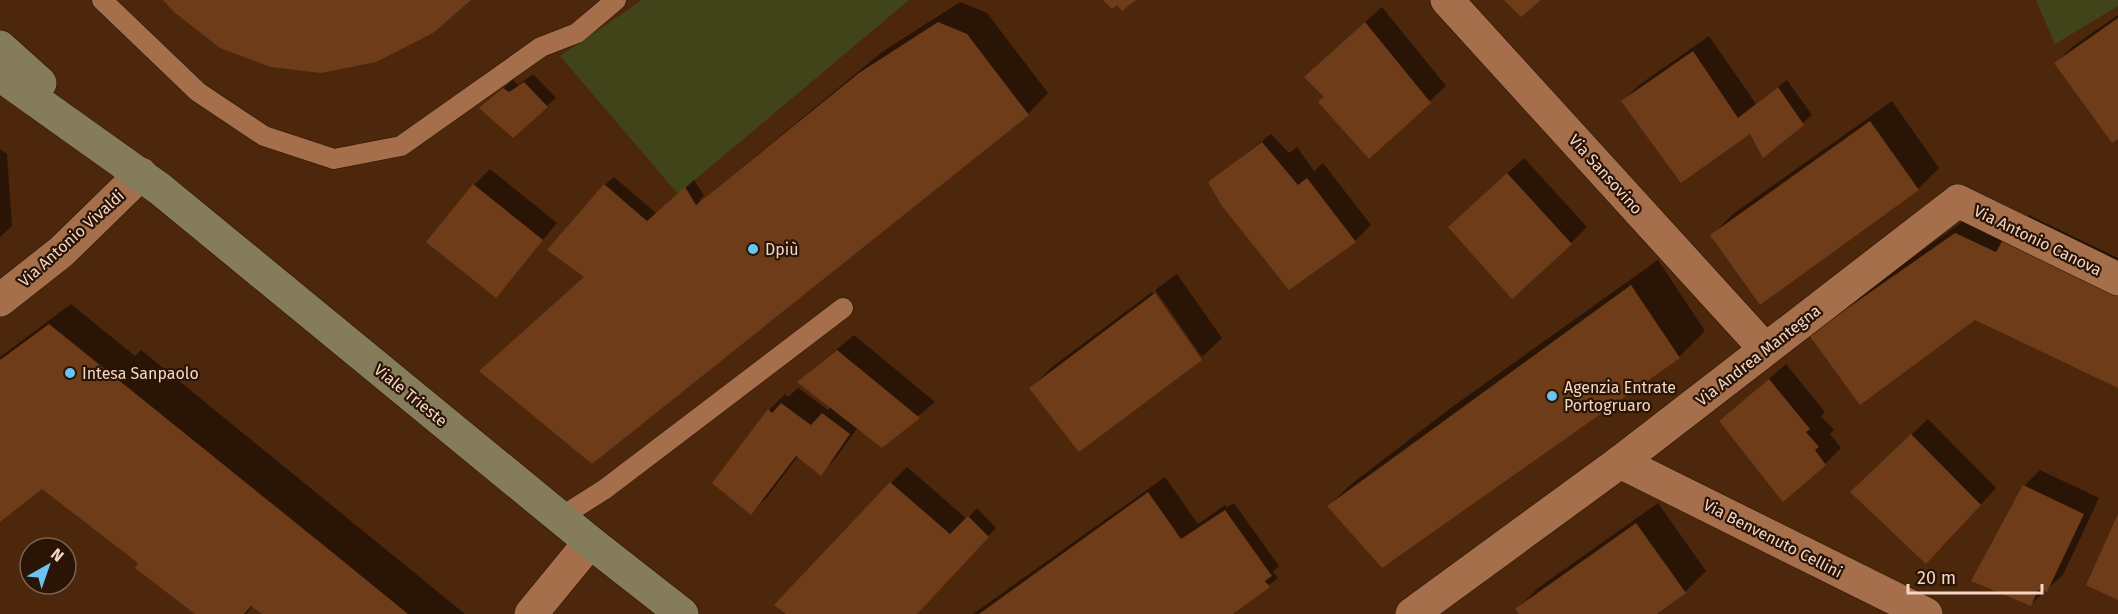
<svg xmlns="http://www.w3.org/2000/svg" width="2118" height="614" font-family="'Fira Sans',sans-serif">
  <rect width="100%" height="100%" fill="#4d270c"/>
  <g fill="#414418">
    <path d="M642,0H909L678,194L560,56Z"/>
    <path d="M2036,0H2118V6L2055,44Z"/>
  </g>
  <g fill="#0007">
    <path d="M960,2L987,13L1048,93L1028,114L585,276L605,185L614,177L657,214L694,180L704,195L699,201L700,202L882,52Z"/>
    <path d="M1382,7L1446,86L1369,157L1325,97L1322,61Z"/>
    <path d="M2118,15V137L2056,63L2072,47Z"/>
    <path d="M1709,36L1756,104L1787,80L1812,115L1763,156L1749,133L1623,101L1639,85Z"/>
    <path d="M533,74L556,98L513,136L490,100L513,80L518,85Z"/>
    <path d="M1892,101L1939,168L1918,189L1761,303L1712,235L1733,214Z"/>
    <path d="M1271,134L1289,153L1297,147L1314,171L1323,163L1371,225L1355,241L1210,182Z"/>
    <path d="M0,149L7,154L12,226L0,237Z"/>
    <path d="M1524,158L1587,227L1571,243L1466,211Z"/>
    <path d="M490,169L557,223L496,296L474,185Z"/>
    <path d="M1979,210L2016,227L2029,215L2118,258V386L1975,319L1811,335L1835,312Z"/>
    <path d="M1658,260L1705,331L1679,357L1329,506L1350,485L1452,407Z"/>
    <path d="M1177,274L1222,338L1202,357L1155,290Z"/>
    <path d="M1152,292L1198,358H1202L1079,450L1031,388L1052,367Z"/>
    <path d="M71,304L135,356L141,350L465,614H265L253,605L246,614H197L141,563L42,487L0,520V357Z"/>
    <path d="M854,335L935,402L882,446L858,427L836,458L820,474L798,456L767,497L751,513L769,410L785,394L788,397L798,388L828,410L831,406L799,381Z"/>
    <path d="M1786,364L1825,412L1821,416L1834,430L1830,434L1841,448L1825,464L1721,421Z"/>
    <path d="M1928,419L1996,488L1942,547L1868,476Z"/>
    <path d="M907,467L967,519L977,508L996,528L916,614H788L891,483Z"/>
    <path d="M2040,470L2099,498L2063,575L2031,604L2024,486Z"/>
    <path d="M1165,477L1198,524L1225,505L1227,507L1234,503L1279,566L1273,572L1278,578L1231,614H973Z"/>
    <path d="M1658,503L1706,571L1685,592L1655,614H1521L1517,609L1538,588Z"/>
  </g>
  <g fill="#6e3c19">
    <path d="M163,0H471L433,33L376,62L321,73L271,67L220,48L174,12Z"/>
    <path d="M1103,0H1136L1122,11L1117,5L1112,9Z"/>
    <path d="M1504,0H1541L1521,17Z"/>
    <path d="M2118,18V139L2112,143L2054,63Z"/>
    <path d="M938,22L967,34L1029,115L592,464L479,371L584,277L547,250L604,184L647,221L685,187L696,205L859,73Z"/>
    <path d="M1365,22L1431,103L1369,159L1318,102L1324,97L1304,77Z"/>
    <path d="M1693,51L1738,118L1778,87L1804,125L1763,158L1750,134L1681,183L1621,101Z"/>
    <path d="M524,82L548,107L513,138L479,108L503,88L509,92Z"/>
    <path d="M1870,121L1919,190L1760,305L1710,235Z"/>
    <path d="M1262,142L1298,185L1307,178L1356,242L1289,290L1222,206L1208,182Z"/>
    <path d="M1507,173L1572,244L1512,299L1448,227Z"/>
    <path d="M473,184L543,240L496,298L426,242Z"/>
    <path d="M1955,233L1996,252L2004,238L2118,293V388L1975,320L1860,405L1809,335Z"/>
    <path d="M1631,285L1680,358L1382,568L1327,506Z"/>
    <path d="M1155,293L1202,360L1079,452L1029,388Z"/>
    <path d="M49,324L332,552L408,614H262L251,606L244,614H195L135,568L138,563L42,489L0,522V360Z"/>
    <path d="M837,350L920,418L882,448L797,382Z"/>
    <path d="M1769,379L1810,429L1806,432L1819,447L1815,450L1826,465L1783,502L1719,421Z"/>
    <path d="M781,403L811,425L822,413L850,434L821,476L796,456L751,515L712,483L768,409L772,413Z"/>
    <path d="M1911,434L1981,505L1926,564L1850,492Z"/>
    <path d="M890,482L950,534L968,516L989,537L917,614H786L774,605Z"/>
    <path d="M2023,485L2084,514L2047,592L2038,590L2031,606L1971,581Z"/>
    <path d="M1148,492L1181,539L1225,510L1272,576L1265,581L1270,587L1233,614H979Z"/>
    <path d="M2118,514V600L2086,585Z"/>
    <path d="M1636,523L1686,593L1657,614H1519L1515,609Z"/>
  </g>
  <g fill="none" stroke-linecap="round" stroke-linejoin="round">
    <g stroke="#2c1202" stroke-width="21">
      <g id="lane">
        <path d="M102,0L198,92L264,136L334,159L401,146L541,47L577,33L616,0"/>
        <path d="M561,517L605,489L843,308"/>
      </g>
    </g>
    <g stroke="#2c1202" stroke-width="34">
      <g id="street">
        <path d="M1447,0L1765,349"/>
        <path d="M0,300L61,252L141,174"/>
        <path d="M1620,462L1926,614"/>
        <path d="M531,614L590,542"/>
        <path d="M1412,614L1620,462L1958,201L2118,279"/>
      </g>
    </g>
    <g stroke="#2c1202" stroke-width="34">
      <g id="secondary">
        <path d="M0,47L40,83"/>
        <path d="M0,75L160,189L590,542L682,614"/>
      </g>
    </g>
    <use href="#lane" stroke="#a66f4c" stroke-width="20"/>
    <use href="#street" stroke="#a66f4c" stroke-width="33"/>
    <use href="#secondary" stroke="#857c5c" stroke-width="33"/>
  </g>
  <g fill="#6ac3f1" stroke="#291406" stroke-width="2">
    <circle cx="753" cy="249" r="6"/>
    <circle cx="70" cy="373" r="6"/>
    <circle cx="1552" cy="396" r="6"/>
  </g>
  <g text-anchor="middle" stroke-width="4.5" stroke-linejoin="round" paint-order="stroke">
    <g font-size="16" fill="#f5d6c4" stroke="#291406">
      <text transform="translate(1606 174) rotate(48)" y="6">Via Sansovino</text>
      <text transform="translate(71 238) rotate(-42)" y="6">Via Antonio Vivaldi</text>
      <text transform="translate(2038 240) rotate(26)" y="6">Via Antonio Canova</text>
      <text transform="translate(1758 355) rotate(-38)" y="6">Via Andrea Mantegna</text>
      <text transform="translate(411 395) rotate(39)" y="6">Viale Trieste</text>
      <text transform="translate(1773 538) rotate(27)" y="6">Via Benvenuto Cellini</text>
    </g>
    <g font-size="16" fill="#f5d6c4" stroke="#291406" text-anchor="start">
      <text x="765" y="255">Dpiù</text>
      <text x="82" y="379">Intesa Sanpaolo</text>
      <text x="1564" y="393">Agenzia Entrate<tspan x="1564" dy="18">Portogruaro</tspan></text>
    </g>
  </g>
  <g transform="translate(48 566) rotate(40)"><circle r="28" fill="#291406" stroke="#7b6252" stroke-width="1.5"/>
  <path d="M0-4.5L10 22L0 15L-10 22Z" fill="#6ac3f1"/>
  <text y="-9" font-size="16" font-weight="bold" text-anchor="middle" fill="#f5d6c4">N</text>
  </g>
  <path d="M1908 584v9h134v-9" fill="none" stroke="#f5d6c4" stroke-width="3"/>
  <text x="1917" y="584" font-size="18" fill="#f5d6c4" stroke="#291406" stroke-width="4.5" paint-order="stroke">20 m</text>
</svg>
